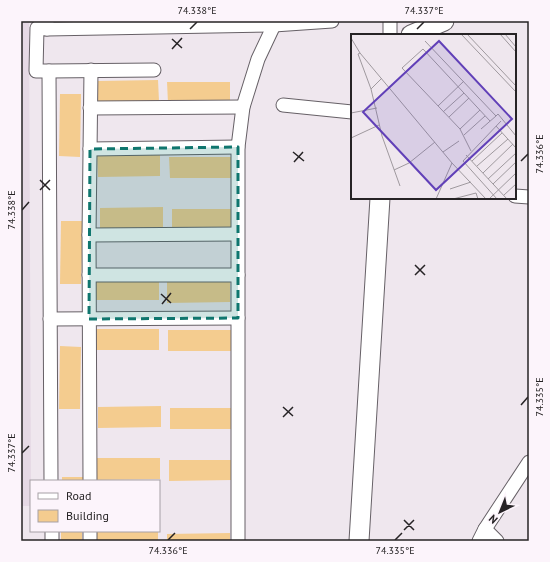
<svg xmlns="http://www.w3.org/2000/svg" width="550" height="562" font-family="'PT Sans',sans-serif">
  <rect width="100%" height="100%" fill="#efe7ee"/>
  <path fill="#e6d9e5" d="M21,21H29L31,481V506H21Z"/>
  <g fill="#f4cc8f">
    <path d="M158,80L159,101L96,102V81Z"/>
    <path d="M167,82H230V103H168Z"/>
    <path d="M60,94H81L80,157L59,156Z"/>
    <path d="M160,155V176L98,177L97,156Z"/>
    <path d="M169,157H232V178H170Z"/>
    <path d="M163,207V228L100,229V208Z"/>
    <rect x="172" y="209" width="63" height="21"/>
    <path d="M61,221H83L81,284H60Z"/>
    <rect x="96" y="279" width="63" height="21"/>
    <path d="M230,281V302L167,303V282Z"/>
    <rect x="96" y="329" width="63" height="21"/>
    <rect x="168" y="330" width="63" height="21"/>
    <path d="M60,346L81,347L80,409H59Z"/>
    <path d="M161,406V427L98,428V407Z"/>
    <rect x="170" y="408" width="63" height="21"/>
    <path d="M97,458H160V479L97,480Z"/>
    <path d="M169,460H232V480L169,481Z"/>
    <rect x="62" y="477" width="21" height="4"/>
    <rect x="61" y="531" width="21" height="9"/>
    <rect x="95" y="532" width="63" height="9"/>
    <path d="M230,533V541H167V534Z"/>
  </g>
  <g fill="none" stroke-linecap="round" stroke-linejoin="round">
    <g stroke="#666066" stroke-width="15">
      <g id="street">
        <path d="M47,21V29L37,28L36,71H49L51,481"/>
        <path d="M390,21V35"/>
        <path d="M47,29L274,25L332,21"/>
        <path d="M49,71L154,70"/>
        <path d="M283,105L352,112"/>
        <path d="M90,108L243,107"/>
        <path d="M90,149L238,147"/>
        <path d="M515,196L529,197"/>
        <path d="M89,235L237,234"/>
        <path d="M89,275H238"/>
        <path d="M50,319L238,318"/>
        <path d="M90,481L89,235L91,70"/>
        <path d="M485,529L497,541"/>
        <path d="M52,531V541"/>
        <path d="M90,531V541"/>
        <path d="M238,541V147L243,107L258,59L274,25"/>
        <path d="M479,541L485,529L529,462"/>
      </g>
    </g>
    <g stroke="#666066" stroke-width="21">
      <g id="secondary">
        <path d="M411,35L444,21"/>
        <path d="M359,541L380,198"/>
      </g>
    </g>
    <use href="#street" stroke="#fff" stroke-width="13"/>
    <use href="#secondary" stroke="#fff" stroke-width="19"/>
  </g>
  <path fill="#0f766e" fill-opacity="0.2" stroke="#0f766e" stroke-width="3" stroke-dasharray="8 5" stroke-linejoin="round" d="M238,147V318L89,319L90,149Z"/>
  <path fill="none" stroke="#262325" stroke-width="1.5" d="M190,29L197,22M417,29L424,22M172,39L182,48M172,49L182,38M293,152L304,161M521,161L528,154M294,162L303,152M40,180L50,190M40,190L50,180M22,210L29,202M415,265L425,275M415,275L425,265M161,294L171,303M162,304L171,293M521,405L528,397M283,407L293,416M283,417L293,407M22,453L29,446M404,520L414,530M404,530L414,520M168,540L175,533M395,540L402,533"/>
  <g transform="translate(351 34)">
    <rect width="165" height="165" fill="#efe7ee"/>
    <path fill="none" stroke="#9f999e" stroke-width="1" d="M110,0L165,58M116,0L165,52M149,0L165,18M154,0L165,13M0,4L9,19L101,129L135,165M74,7L145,82L147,80L165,102M9,19L7,20L20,55L31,102L49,152M20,55L31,44M87,72L113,47M92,78L113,59M0,79L26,74M98,83L118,64M145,92L165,114M109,95L129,76M130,95L145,82M113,101L134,82M0,104L28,91M120,117L109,95L51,34L72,15L139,87M92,118L108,107M115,121L156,165M121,127L151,99M126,132L157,105M43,136L58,129L84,108M132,139L162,110M137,145L165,119M142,150L165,128M99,155L120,148M153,161L165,150M85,165L101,129M102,165L125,159L127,165M138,165L165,139M146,165L112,127L150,87"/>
    <path fill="#6140b8" fill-opacity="0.15" stroke="#6140b8" stroke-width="2" d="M88,7L161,85L85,156L12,78Z"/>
    <rect width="165" height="165" fill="none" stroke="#262325" stroke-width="2"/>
  </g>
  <rect width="550" height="562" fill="none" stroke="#fcf4fb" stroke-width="44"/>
  <rect x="30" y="480" width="130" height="52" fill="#fcf4fb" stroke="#a6a0a5"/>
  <rect x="38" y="493" width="20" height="6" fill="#ffffff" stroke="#a6a0a5"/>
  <text x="66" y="500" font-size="12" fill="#262325">Road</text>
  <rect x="38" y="510" width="20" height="12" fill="#f4cc8f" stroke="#a6a0a5"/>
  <text x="66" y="520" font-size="12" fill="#262325">Building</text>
  <g transform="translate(500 512) rotate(223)" stroke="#fcf4fb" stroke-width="3" paint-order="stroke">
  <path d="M0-3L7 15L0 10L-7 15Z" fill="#262325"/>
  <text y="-6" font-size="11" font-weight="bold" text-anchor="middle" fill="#262325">N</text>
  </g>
  <rect x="22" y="22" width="506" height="518" fill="none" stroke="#262325" stroke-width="1.5"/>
  <g font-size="10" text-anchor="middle" fill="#262325">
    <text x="197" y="14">74.338°E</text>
    <text x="424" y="14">74.337°E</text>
    <text transform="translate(539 154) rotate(-90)" y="4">74.336°E</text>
    <text transform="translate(11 210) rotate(-90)" y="4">74.338°E</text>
    <text transform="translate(539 397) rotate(-90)" y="4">74.335°E</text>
    <text transform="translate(11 453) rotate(-90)" y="4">74.337°E</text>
    <text x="168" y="554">74.336°E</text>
    <text x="395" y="554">74.335°E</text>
  </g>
</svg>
